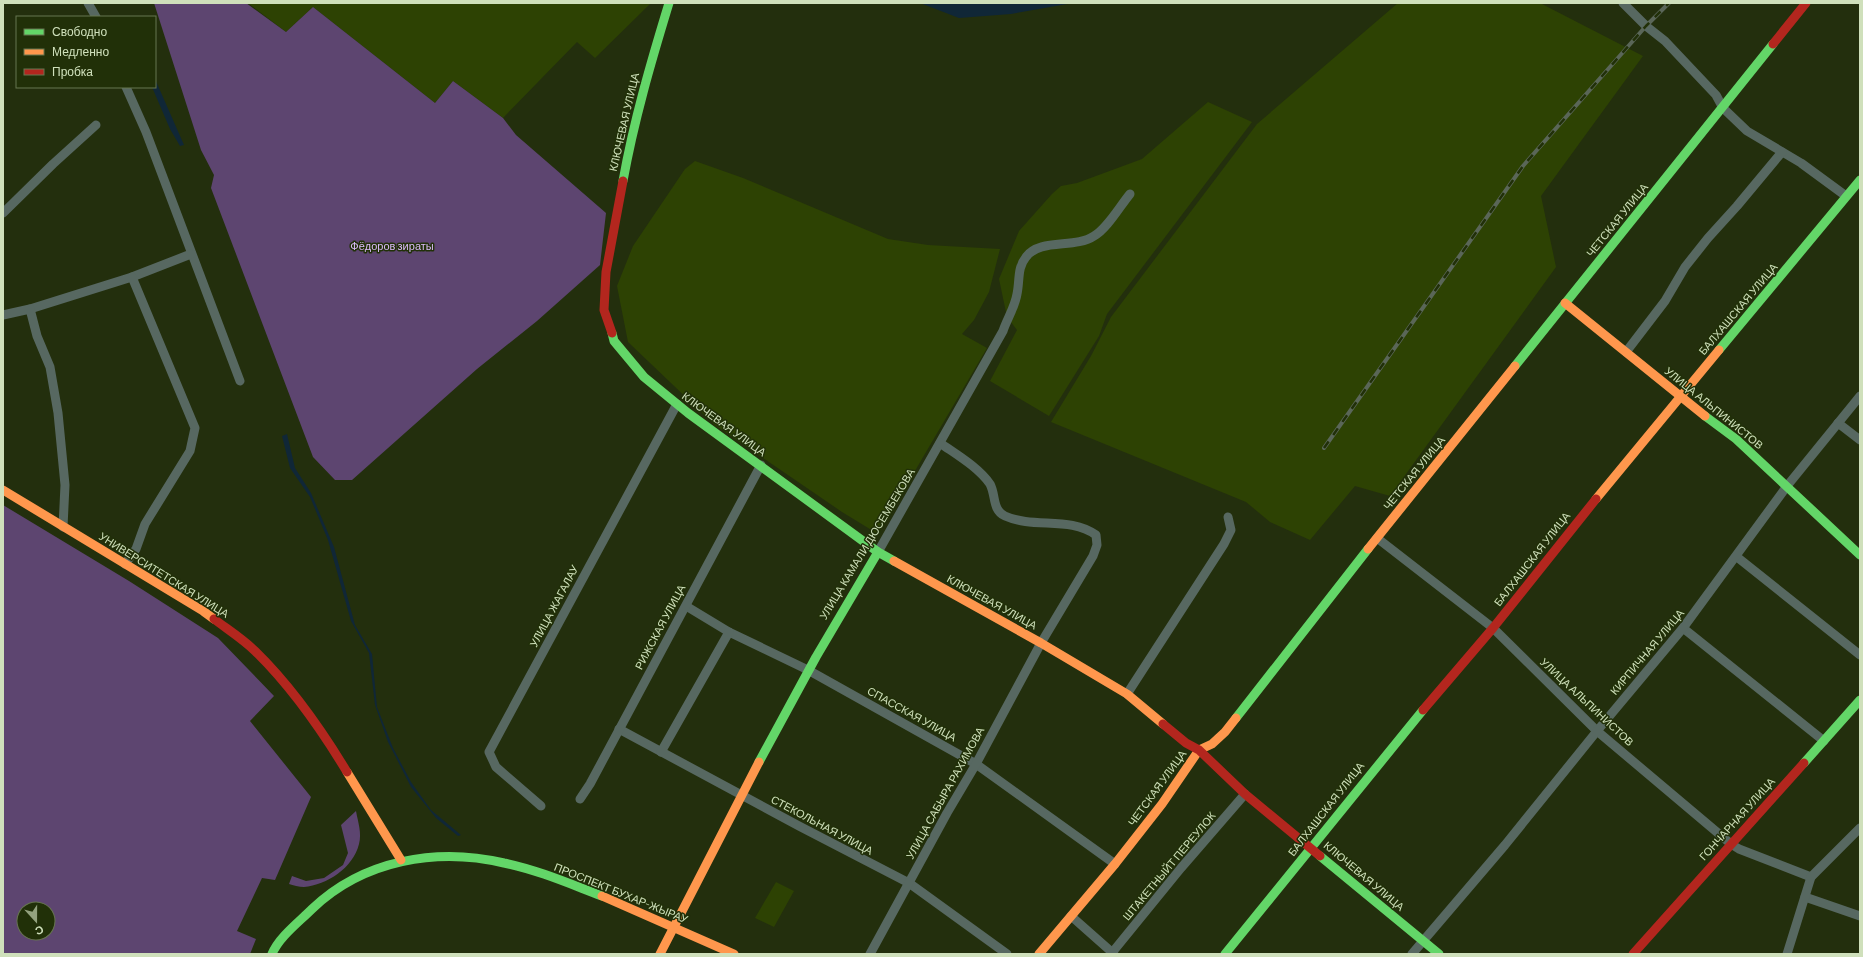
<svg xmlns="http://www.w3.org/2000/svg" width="1863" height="957" font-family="Barlow,sans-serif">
  <rect width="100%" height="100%" fill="#232f0d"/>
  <g fill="#2d4203">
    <path d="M248,3H651L595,58L577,42L503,118L453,81L435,103L313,7L286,32Z"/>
    <path d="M1398,3H1540L1643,56L1541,196L1556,267L1390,496L1355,486L1310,540L1270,522L1246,502L1051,422L1091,356L1111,317L1257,124Z"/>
    <path d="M1208,102L1252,122L1107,314L1099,336L1049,416L990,381L1017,330L1007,317L999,279L1019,231L1052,194L1061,186L1077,183L1142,159Z"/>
    <path d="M695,161L743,178L888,239L928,245L1000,249L989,292L974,320L962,334L987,348L878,534L842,512L715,425L628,342L617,286L633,246L685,169Z"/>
    <path d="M776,882L794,891L774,927L755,918Z"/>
  </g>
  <g fill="#5d4570" fill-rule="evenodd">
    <path d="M154,3H246L286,32L313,7L435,103L453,81L503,118L516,135L606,213L600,265L537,321L477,369L352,480H335L313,457L211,188L214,175L201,150Z"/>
    <path d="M3,505L129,581L218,638L274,696L250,721L311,797L275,880L262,878L237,931L256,939L250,954H3ZM24,909H48V933H24Z"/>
    <path d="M356,811C358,822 362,833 359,844C353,868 327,885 304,887C299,887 293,885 289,884L292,876L306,881L324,878L343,865L348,853L341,825Z"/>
  </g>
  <g fill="#102737">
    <path d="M920,3H1073L1011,14L959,18Z"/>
    <path d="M155,79L184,145L180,146L170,129L152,87H155Z"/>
    <path d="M287,434L295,468L311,493L334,547L355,625L372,654L377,707L393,748L411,782L431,810L461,835L458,836L436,818L411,787L388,742L375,705L369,653L351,621L328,540L310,497L290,468L282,436Z"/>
  </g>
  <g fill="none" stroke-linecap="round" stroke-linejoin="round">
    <g stroke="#576861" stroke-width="9">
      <path d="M88,3L96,17"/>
      <path d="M1623,3L1646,26L1665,41L1716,95L1723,108L1747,131L1801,163L1846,196"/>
      <path d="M126,87L146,132L240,381"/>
      <path d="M3,213L53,164L96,125"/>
      <path d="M132,277L191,254"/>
      <path d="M30,309L132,277L195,428L190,451L145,524L136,549L125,564"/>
      <path d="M3,315L30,309L37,336L50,367L58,413L65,485L63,527"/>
      <path d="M1626,352L1665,301L1685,267L1708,238L1737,206L1782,152"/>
      <path d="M1838,423L1860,440"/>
      <path d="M1377,538L1493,628L1597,731L1731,844L1739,849L1811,877"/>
      <path d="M878,552L1003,331C1007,319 1015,307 1017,294C1020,280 1017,268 1026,257C1040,238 1075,249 1094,236C1107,229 1120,206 1130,194"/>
      <path d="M1737,557L1860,655"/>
      <path d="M686,606L729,632L808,670L976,764L1115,864"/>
      <path d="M1683,628L1824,741"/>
      <path d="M1127,694L1224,544L1231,530L1228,517"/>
      <path d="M619,729L799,826L909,883L1007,954"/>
      <path d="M661,752L729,632"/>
      <path d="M580,799L590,784L761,465"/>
      <path d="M541,806L496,767L489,752L677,404"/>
      <path d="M1805,897L1860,916"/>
      <path d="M1071,916L1114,954"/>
      <path d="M870,954L947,813L976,764L1041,643L1093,556L1097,545L1096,535C1070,516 1034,529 1005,516C992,510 996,495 990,484C978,467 957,455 940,443"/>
      <path d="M1111,954L1181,868L1245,794"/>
      <path d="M1412,954L1505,845L1597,731L1683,628L1787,486L1860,396"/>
      <path d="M1787,954L1811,877L1860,828"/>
    </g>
    <g stroke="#63d668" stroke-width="9">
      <path d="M623,181C634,120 651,62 669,3"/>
      <path d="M612,333L614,341L644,377L688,413L878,552L894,561"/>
      <path d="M1719,350L1860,180"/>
      <path d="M1515,366L1773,44"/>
      <path d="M1705,416L1736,439L1860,555"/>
      <path d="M1236,718L1368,549"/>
      <path d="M759,762L816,657L878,552"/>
      <path d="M1804,763L1860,700"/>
      <path d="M1320,856L1439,954"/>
      <path d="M272,954C279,937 299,922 312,909C363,860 437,847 504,863C538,870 570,884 602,896"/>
      <path d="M1225,954L1423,710"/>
    </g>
    <g stroke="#ff974d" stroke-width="9">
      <path d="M1565,303L1705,416"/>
      <path d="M3,490L203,611L214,619"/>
      <path d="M1596,499L1719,350"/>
      <path d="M1368,549L1515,366"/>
      <path d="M894,561L1041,643L1127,694L1163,724"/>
      <path d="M347,772L401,860"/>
      <path d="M602,896L734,954"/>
      <path d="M660,954L759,762"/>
      <path d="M1039,954L1115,864L1162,804L1199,750L1212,744L1225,732L1236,718"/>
    </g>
    <g stroke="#b3261e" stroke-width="9">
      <path d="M1773,44L1806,3"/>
      <path d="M612,333L604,310L606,272L623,181"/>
      <path d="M214,619C227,629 243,639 255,651C292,687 321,729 347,772"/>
      <path d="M1423,710L1493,628L1596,499"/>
      <path d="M1163,724L1186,743L1199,750L1245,794L1320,856"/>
      <path d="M1633,954L1804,763"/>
    </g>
    <g stroke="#5a6658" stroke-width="4">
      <path id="rail" d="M1324,448L1523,166L1646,26L1669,3"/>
    </g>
    <use href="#rail" stroke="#213008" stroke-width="2.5" stroke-dasharray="8" stroke-linecap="butt"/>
  </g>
  <g text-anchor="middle" stroke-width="3" stroke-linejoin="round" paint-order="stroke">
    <g font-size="11" fill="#cfe0bb" stroke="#213008">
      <text transform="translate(624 122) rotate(-77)" y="4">КЛЮЧЕВАЯ УЛИЦА</text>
      <text transform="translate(1617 220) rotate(-51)" y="4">ЧЕТСКАЯ УЛИЦА</text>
      <text transform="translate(1738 309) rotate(-50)" y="4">БАЛХАШСКАЯ УЛИЦА</text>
      <text transform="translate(1714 408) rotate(39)" y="4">УЛИЦА АЛЬПИНИСТОВ</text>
      <text transform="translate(724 424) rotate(36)" y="4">КЛЮЧЕВАЯ УЛИЦА</text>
      <text transform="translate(1414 473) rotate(-51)" y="4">ЧЕТСКАЯ УЛИЦА</text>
      <text transform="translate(867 544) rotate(-59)" y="4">УЛИЦА КАМАЛИ ДЮСЕМБЕКОВА</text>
      <text transform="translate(1532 559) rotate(-52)" y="4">БАЛХАШСКАЯ УЛИЦА</text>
      <text transform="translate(164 575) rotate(32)" y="4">УНИВЕРСИТЕТСКАЯ УЛИЦА</text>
      <text transform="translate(992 602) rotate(29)" y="4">КЛЮЧЕВАЯ УЛИЦА</text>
      <text transform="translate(554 606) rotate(-62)" y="4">УЛИЦА ЖАГАЛАУ</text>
      <text transform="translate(660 627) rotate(-62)" y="4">РИЖСКАЯ УЛИЦА</text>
      <text transform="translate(1647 652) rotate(-50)" y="4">КИРПИЧНАЯ УЛИЦА</text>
      <text transform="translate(1587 702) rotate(43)" y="4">УЛИЦА АЛЬПИНИСТОВ</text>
      <text transform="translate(912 714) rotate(29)" y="4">СПАССКАЯ УЛИЦА</text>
      <text transform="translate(1157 788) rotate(-54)" y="4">ЧЕТСКАЯ УЛИЦА</text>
      <text transform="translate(945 793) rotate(-61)" y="4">УЛИЦА САБЫРА РАХИМОВА</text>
      <text transform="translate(1326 809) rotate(-52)" y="4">БАЛХАШСКАЯ УЛИЦА</text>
      <text transform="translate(1737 819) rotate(-48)" y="4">ГОНЧАРНАЯ УЛИЦА</text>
      <text transform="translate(822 825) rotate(28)" y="4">СТЕКОЛЬНАЯ УЛИЦА</text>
      <text transform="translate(1169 866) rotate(-50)" y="4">ШТАКЕТНЫЙТ ПЕРЕУЛОК</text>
      <text transform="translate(1364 876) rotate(40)" y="4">КЛЮЧЕВАЯ УЛИЦА</text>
      <text transform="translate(621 893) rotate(22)" y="4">ПРОСПЕКТ БУХАР-ЖЫРАУ</text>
    </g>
    <g font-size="11" fill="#dbbbfa" stroke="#213008">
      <text x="392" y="250">Фёдоров зираты</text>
    </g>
  </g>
  <rect width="1863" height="957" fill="none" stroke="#cfe0bb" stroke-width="8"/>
  <rect x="16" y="16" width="140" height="72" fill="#213008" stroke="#677650"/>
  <rect x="24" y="29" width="20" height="6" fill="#63d668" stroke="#677650"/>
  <text x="52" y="36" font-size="12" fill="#cfe0bb">Свободно</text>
  <rect x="24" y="49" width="20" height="6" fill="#ff974d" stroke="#677650"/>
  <text x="52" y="56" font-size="12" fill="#cfe0bb">Медленно</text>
  <rect x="24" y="69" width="20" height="6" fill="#b3261e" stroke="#677650"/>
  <text x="52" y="76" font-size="12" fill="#cfe0bb">Пробка</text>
  <g transform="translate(36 921) rotate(159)"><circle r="19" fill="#213008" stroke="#677650"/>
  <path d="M0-3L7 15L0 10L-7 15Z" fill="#93a27e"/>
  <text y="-6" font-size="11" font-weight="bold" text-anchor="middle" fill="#cfe0bb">С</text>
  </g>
</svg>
